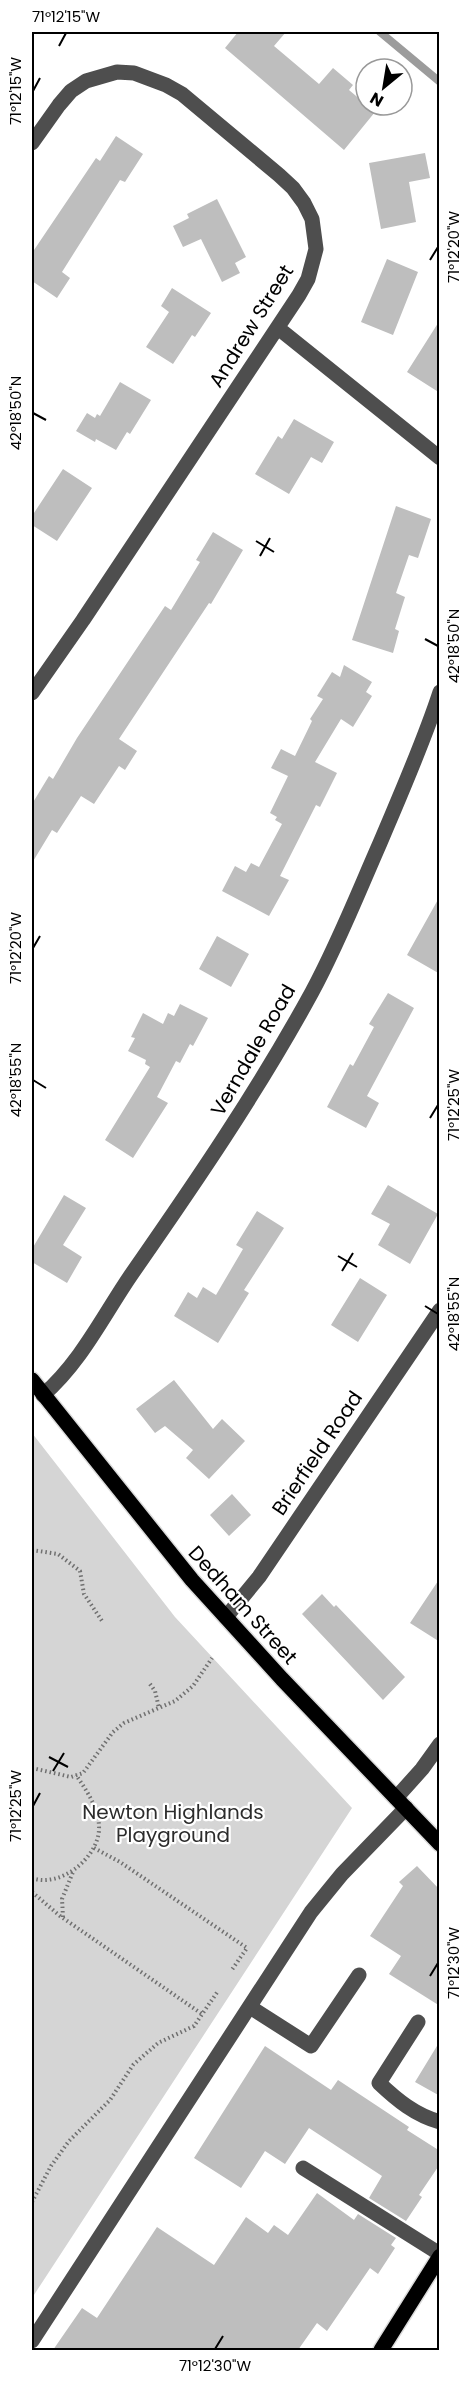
<svg xmlns="http://www.w3.org/2000/svg" width="471" height="2382" viewBox="0 0 471 2382" font-family="Poppins,sans-serif">
  <style>
    .green { fill: #d5d5d5 }
    .lines { fill: none; stroke-linecap: round; stroke-linejoin: round }
    .stream { stroke: #9c9c9c; stroke-width: 8 }
    .building { fill: #bebebe }
    .major-casing { stroke: #dbdbdb; stroke-width: 18 }
    .path { stroke: #707070; stroke-width: 4; stroke-dasharray: 1.5 3; stroke-linecap: butt }
    .minor { stroke: #4e4e4e; stroke-width: 15 }
    .major { stroke: #000; stroke-width: 15 }
    .ticks { fill: none; stroke: #000; stroke-width: 2 }
    .labels { text-anchor: middle; dominant-baseline: central; stroke-width: 4.5; stroke-linejoin: round; paint-order: stroke }
    .street-label { font-size: 20px; fill: #000; stroke: #fff }
    .park-label { font-size: 20px; fill: #2c2c2c; stroke: #fff }
    .neatline { fill: none; stroke: #000; stroke-width: 2 }
    .ticks-label { font-size: 15px; text-anchor: middle; fill: #000 }
  </style>
  <rect width="100%" height="100%" fill="#fff"/>
  <path class="green" d="M32 1433 175 1617 352 1808 32 2298Z"/>
  <g class="lines">
    <path class="stream" d="M380 32 440 82"/>
  </g>
  <path class="building" d="M238 32H286L274 46 319 84 333 68 353 85 349 90 375 112 344 150 225 48Z
    M116 136 143 154 125 182 120 180 62 272 70 278 57 298 32 281V253L96 158 100 161Z
    M425 153 430 178 409 182 416 222 381 229 369 163Z
    M217 199 246 257 235 263 240 273 222 282 201 239 183 247 173 226 189 218 187 214Z
    M387 259 418 272 393 335 361 322Z
    M172 288 211 313 195 337 192 335 173 364 146 347 169 312 161 306Z
    M440 320V393L407 372Z
    M120 382 151 400 130 434 127 432 116 450 96 439 95 442 76 431 87 413 95 418 97 414 100 416Z
    M294 419 334 442 322 463 311 457 289 494 255 474 278 436 282 439Z
    M63 469 92 488 57 541 32 525V516Z
    M396 506 431 519 418 558 409 555 396 593 405 597 395 629 399 631 393 653 352 640Z
    M213 532 243 550 211 604 209 603 119 739 137 751 125 770 119 766 94 804 81 796 57 833 52 830 32 863V804L49 776 53 779 77 738 165 606 171 610 200 562 196 560Z
    M344 665 372 682 366 692 372 696 353 727 341 719 315 762 337 773 320 807 316 805 280 876 289 880 269 916 222 891 235 866 246 872 251 863 259 867 282 824 275 820 277 817 270 813 288 776 271 768 281 749 295 756 312 721 310 719 323 699 317 696 332 672 340 677Z
    M440 896V974L407 955Z
    M217 936 249 954 231 987 199 969Z
    M388 993 414 1008 367 1096 379 1103 366 1128 327 1107 350 1064 353 1066 374 1027 369 1024Z
    M180 1004 208 1018 193 1046 190 1044 180 1063 176 1061 157 1097 168 1103 133 1158 105 1140 150 1067 145 1064 146 1060 128 1051 135 1038 131 1037 143 1013 163 1024 168 1013 174 1016Z
    M388 1185 438 1214 410 1264 378 1245 390 1224 371 1214Z
    M64 1195 86 1208 63 1245 82 1257 67 1283 32 1262V1249Z
    M257 1211 284 1228 244 1290 249 1293 218 1343 174 1316 188 1292 197 1298 203 1287 216 1295 243 1249 236 1245Z
    M360 1278 387 1295 358 1342 331 1325Z
    M174 1380 213 1429 222 1419 245 1441 209 1479 186 1458 193 1450 165 1426 155 1433 136 1409Z
    M232 1494 251 1515 229 1536 210 1515Z
    M440 1578V1642L410 1623Z
    M322 1594 334 1607 336 1605 405 1677 383 1700 302 1614Z
    M417 1866 440 1890V2006L389 1974 401 1956 370 1936 403 1886 399 1882Z
    M440 2041V2096L415 2082Z
    M265 2046 331 2090 338 2080 409 2127 407 2130 440 2151V2164L419 2195 422 2197 406 2221 369 2198 382 2176 309 2128 285 2164 265 2151 241 2188 194 2158Z
    M317 2193 354 2220 358 2214 396 2238 391 2245 395 2248 378 2274 370 2268 327 2331 317 2323 298 2350H53L82 2308 97 2318 157 2227 214 2265 246 2217 268 2233 274 2225 288 2235Z"/>
  <g class="lines">
    <defs>
      <path id="major" d="M32 1380 192 1580 282 1679 440 1844
        M381 2350 440 2256"/>
    </defs>
    <use href="#major" class="major-casing"/>
    <path class="path" d="M32 1550 58 1554 80 1571 84 1594 102 1621
      M150 1684 155 1691 159 1708
      M32 1768 71 1777 83 1773 113 1732 124 1723 175 1701 193 1686 212 1658
      M94 1848 120 1862 247 1948 231 1971
      M32 1878C60 1888 97 1859 99 1830 100 1810 87 1791 76 1775
      M32 1892 60 1916 202 2014
      M63 1917 62 1899 73 1872
      M32 2202 51 2166 69 2141 110 2100 133 2065 158 2043 194 2026 218 1991"/>
    <path class="minor" d="M32 143 59 105 71 91 86 81 117 72 134 73 166 85 182 94 279 175 293 188 304 203 312 219 316 249 308 279 299 295 83 620 32 693
      M278 328 440 458
      M43 1395C81 1362 103 1316 131 1275 195 1183 258 1091 312 992 338 944 358 893 380 843 401 793 423 744 440 692
      M226 1617 259 1577 440 1310
      M396 1798 422 1769 440 1744
      M250 2007 311 2046 359 1975
      M418 2022 379 2083C397 2100 415 2115 440 2122
      M303 2168 440 2254
      M32 2341 311 1912 342 1874 406 1808"/>
    <use href="#major" class="major"/>
  </g>
  <path class="ticks" d="M59 46 66 33M33 91 40 78M430 260 438 247M33 413 46 420M256 541 274 552M260 556 270 538M425 639 438 646M33 948 40 936M33 1080 46 1088M430 1118 438 1105M338 1256 357 1267M342 1271 353 1253M425 1306 438 1314M49 1757 68 1767M53 1771 64 1753M33 1806 40 1793M430 1976 438 1963M215 2349 223 2336"/>
  <g class="labels">
    <g class="street-label">
      <text transform="translate(251 326) rotate(-58)">Andrew Street</text>
      <text transform="translate(253 1050) rotate(-60)">Verndale Road</text>
      <text transform="translate(317 1453) rotate(-56)">Brierfield Road</text>
      <text transform="translate(243 1605) rotate(48)">Dedham Street</text>
    </g>
    <g class="park-label">
      <text x="173" y="1812">Newton Highlands<tspan x="173" dy="23">Playground</tspan></text>
    </g>
  </g>
  <rect width="471" height="2382" fill="none" stroke="#ffffff" stroke-width="66"/>
  <g transform="translate(384 87) rotate(210)"><circle r="28" fill="#ffffff" stroke="#999999" stroke-width="1.5"/>
  <path d="M0-4.5L10 22L0 15L-10 22Z" fill="#000000"/>
  <text y="-9" font-size="16" font-weight="bold" text-anchor="middle" fill="#000000">N</text>
  </g>
  <rect x="33" y="33" width="405" height="2316" class="neatline"/>
  <g class="ticks-label">
    <text x="66" y="22">71°12'15"W</text>
    <text transform="translate(16 91) rotate(-90)" y="5">71°12'15"W</text>
    <text transform="translate(454 247) rotate(-90)" y="5">71°12'20"W</text>
    <text transform="translate(16 413) rotate(-90)" y="5">42°18'50"N</text>
    <text transform="translate(454 646) rotate(-90)" y="5">42°18'50"N</text>
    <text transform="translate(16 948) rotate(-90)" y="5">71°12'20"W</text>
    <text transform="translate(16 1080) rotate(-90)" y="5">42°18'55"N</text>
    <text transform="translate(454 1105) rotate(-90)" y="5">71°12'25"W</text>
    <text transform="translate(454 1314) rotate(-90)" y="5">42°18'55"N</text>
    <text transform="translate(16 1806) rotate(-90)" y="5">71°12'25"W</text>
    <text transform="translate(454 1963) rotate(-90)" y="5">71°12'30"W</text>
    <text x="215" y="2371">71°12'30"W</text>
  </g>
</svg>
